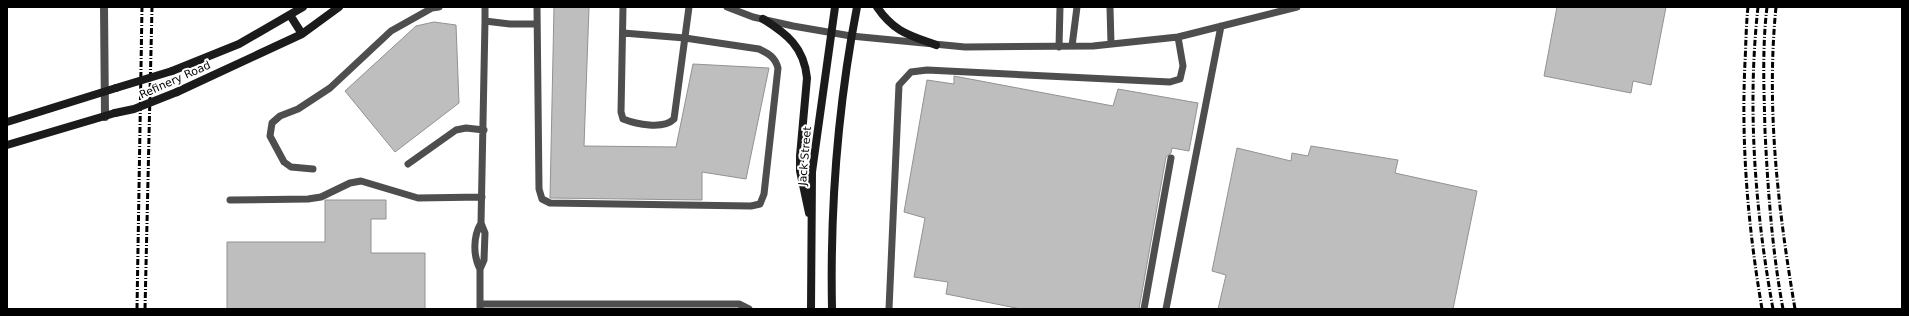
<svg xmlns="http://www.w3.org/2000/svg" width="1909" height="316" viewBox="0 0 1909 316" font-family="'DejaVu Sans',sans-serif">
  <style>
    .building { fill: #bebebe; stroke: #929292 }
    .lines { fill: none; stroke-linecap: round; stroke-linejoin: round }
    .service { stroke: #4e4e4e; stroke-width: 7 }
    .minor { stroke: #4e4e4e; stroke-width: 8 }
    .secondary { stroke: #1b1b1b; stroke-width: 8 }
    .rail { stroke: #000; stroke-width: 3; stroke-dasharray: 6 2 1 2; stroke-linecap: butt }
    .secondary-bridge { stroke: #1b1b1b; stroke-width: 8 }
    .labels { text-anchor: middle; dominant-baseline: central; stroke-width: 4; stroke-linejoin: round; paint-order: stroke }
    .street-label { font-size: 11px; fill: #000; stroke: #fff }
  </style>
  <rect width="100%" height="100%" fill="#fff"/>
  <path class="building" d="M554 7H589L584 146 676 147 693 64 769 68 746 179 702 172V200L550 198Z
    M1557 7H1666L1651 85 1633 81 1631 93 1544 76Z
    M434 22 456 25 459 103 395 152 345 91 416 26Z
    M954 76 1113 106 1118 89 1198 103 1189 151 1172 148 1171 153 1166 157 1139 309H1021L946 294 948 282 914 277 925 218 904 212 927 80 954 84Z
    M1311 146 1398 160 1395 173 1477 191 1453 309H1218L1226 275 1212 271 1237 148 1291 161 1292 153 1308 156Z
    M325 200H386V219H371V253H425V309H227V242H325Z"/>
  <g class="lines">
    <path class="service" d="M485 7V21L510 24H537
      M537 7 539 189 542 199 550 203 751 206 760 204 764 194 778 68C775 57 769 54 759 49L685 38 623 33
      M623 7 621 112 623 119C636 124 663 130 674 119L689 7
      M727 7 753 17 793 26 851 36 965 47 1093 46 1178 37 1297 7
      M1110 7 1111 44
      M1072 46 1077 7
      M1059 47 1060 7
      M408 164 456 130 466 128 484 130
      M313 169 291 167 284 162 270 136 272 123 280 116 298 109 330 88 391 31 432 8 439 7
      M230 200 308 199 321 197 350 183 361 181 418 198 482 197
      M480 269C473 256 473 236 481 223
      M480 304H739L749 309
      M480 309V269L484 260 485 233 481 223 485 21
      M889 309 899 85 911 72 927 70 1170 82 1180 79 1183 66 1178 37
      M1144 309 1171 158
      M1166 309 1221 26"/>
    <path class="minor" d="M104 7 105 117"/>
    <path class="secondary" d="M877 7C894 32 909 35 936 45
      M290 15 302 34
      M763 19C787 34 804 47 807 78L800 156V171L809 213
      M172 71 239 44 303 7
      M177 92 302 34 339 7
      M7 122 116 88
      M7 145 115 113
      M811 309 812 172 835 7
      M832 309C830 209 838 105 857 7"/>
    <path class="rail" d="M1748 7C1746 25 1746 43 1745 62 1741 145 1748 227 1762 309
      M1758 7C1747 107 1755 211 1773 309
      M1767 7C1762 48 1764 90 1765 131 1768 191 1772 250 1783 309
      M1776 7C1766 108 1778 209 1795 309
      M137 309 142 7
      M145 309 152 7"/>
    <path class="secondary-bridge" d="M116 88 172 71
      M115 113 134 109 177 92"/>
  </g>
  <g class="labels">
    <g class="street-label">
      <text transform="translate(175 80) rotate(-24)">Refinery Road</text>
      <text transform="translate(805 156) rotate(-85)">Jack Street</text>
    </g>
  </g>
  <rect width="1909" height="316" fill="none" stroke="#000000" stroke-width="16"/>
</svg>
